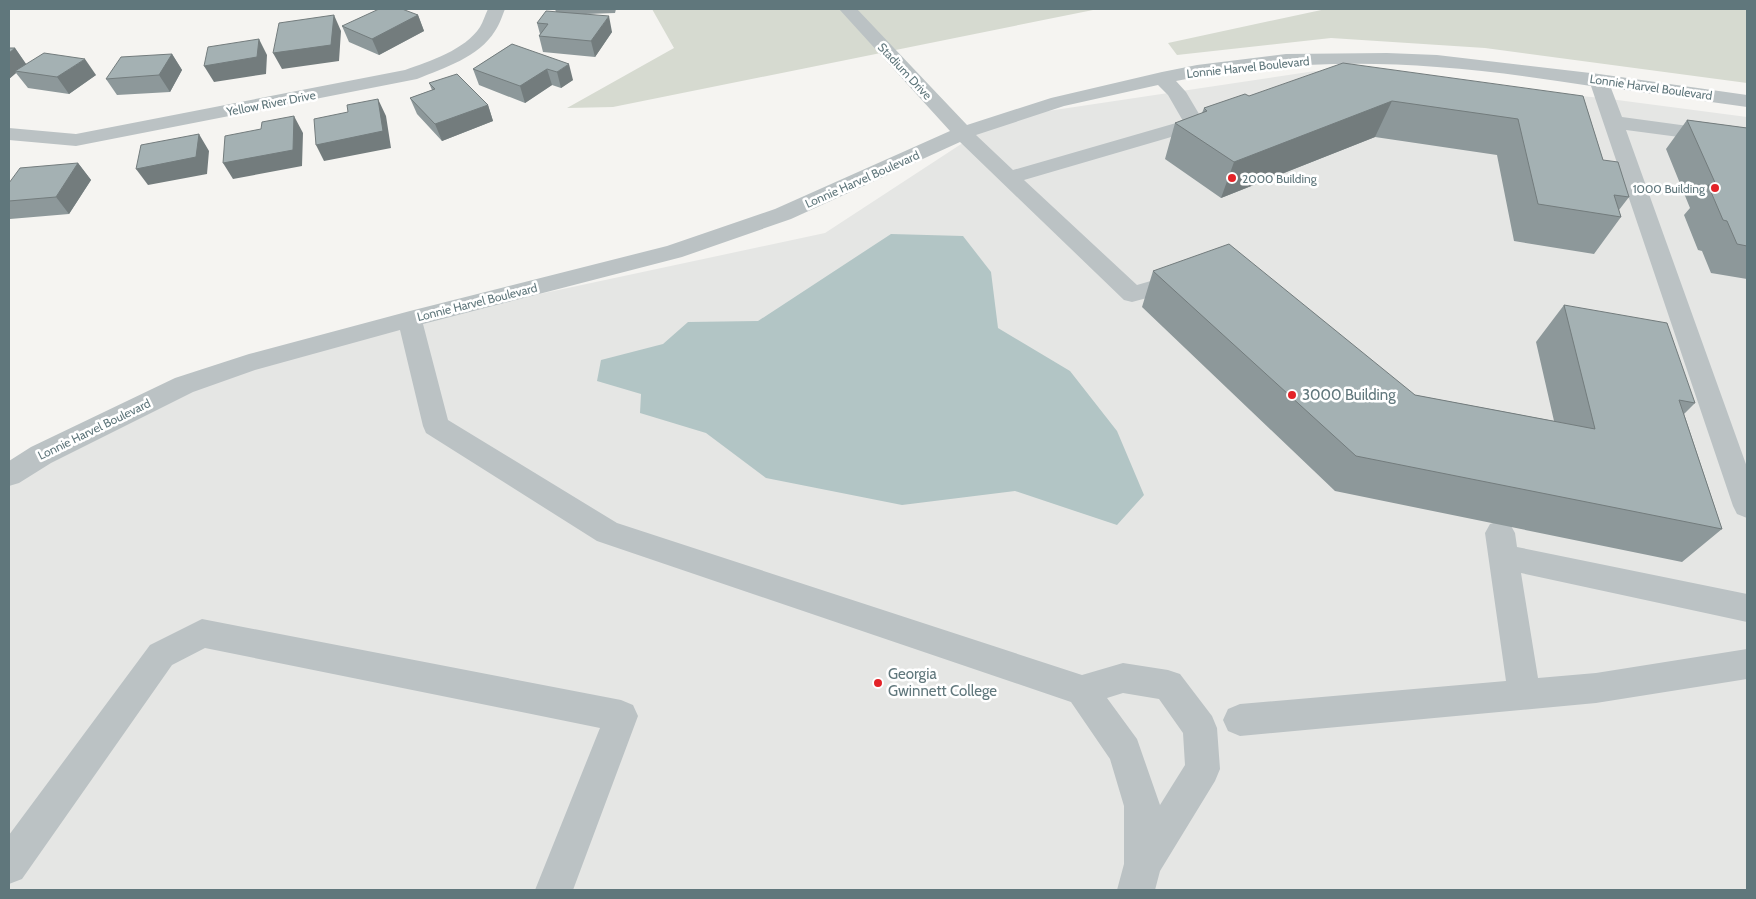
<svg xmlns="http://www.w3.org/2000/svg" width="1756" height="899" viewBox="0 0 1756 899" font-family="Cabin,sans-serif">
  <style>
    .built { fill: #e5e6e4 }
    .green { fill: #d6dad0 }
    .water { fill: #b2c5c5 }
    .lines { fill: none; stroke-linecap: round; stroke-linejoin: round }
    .minor { fill: #bbc2c4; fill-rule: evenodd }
    .wall { fill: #8d989a }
    .shaded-wall { fill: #737c7d }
    .building { fill: #a4b1b3; stroke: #737c7d }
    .poi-dot { fill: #e32328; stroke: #fff; stroke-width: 2 }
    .labels { text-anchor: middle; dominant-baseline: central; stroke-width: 5; stroke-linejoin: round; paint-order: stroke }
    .far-street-label { font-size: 12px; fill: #60777c; stroke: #fff }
    .far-poi-label { font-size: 12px; fill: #60777c; stroke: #fff; text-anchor: start }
    .poi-label { font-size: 15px; fill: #60777c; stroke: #fff; text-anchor: start }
  </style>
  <rect width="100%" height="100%" fill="#f5f4f1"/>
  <path class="built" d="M1315 71 1602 98 1747 117V890H9V476L250 356 825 233 1001 118Z"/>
  <path class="green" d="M652 9H1098L613 107 567 108 674 48Z
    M1326 9H1747V83L1485 48 1331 38 1177 55 1168 43Z"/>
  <path class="water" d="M891 234 963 236 991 272 998 328 1070 371 1117 431 1144 495 1117 525 1015 491 902 505 766 478 706 433 640 413 641 394 597 381 601 360 663 344 688 322 758 321Z"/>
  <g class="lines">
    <path class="minor" d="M488 9H505C502 16 500 24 495 31 479 57 444 68 417 79L76 146 9 140V128L76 134 405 70C430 61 465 50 480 27 483 22 485 15 488 9Z
      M839 9H857L967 125 1051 98 1162 72 1197 65 1286 54 1387 53 1437 55 1599 74 1747 95V107L1611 88 1622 117 1747 134V146L1626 130 1747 467V518L1737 514 1733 506 1591 86C1540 79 1489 70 1437 67 1350 60 1261 64 1176 81L1186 92 1205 124 1202 128 1024 180 1137 285 1161 278 1169 280 1173 286 1169 292 1132 302 1124 300 960 142 791 219 682 257 423 324 448 420 617 523 1082 675 1123 663 1168 670 1180 674 1212 716 1217 728 1220 769 1215 781 1160 871 1155 890H1117L1124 864V806L1110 759 1071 702 597 541 426 433 423 426 400 330 255 370 193 392 51 463 19 483 9 486V461L31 447 175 378 249 354 410 311 667 246 775 209 950 131ZM1158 85 1168 95 1183 121 1013 170 976 135 1064 106ZM1123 693 1159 699 1183 733 1185 765 1160 805 1137 739 1107 698Z
      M1500 521 1510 524 1515 533 1517 547 1747 594V622L1521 573 1538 678 1596 673 1747 649V679L1596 703 1240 736 1228 731 1223 720 1228 709 1240 704 1506 681 1485 533 1490 524Z
      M202 619 621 700 633 705 638 716 573 890H535L600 728 205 648 172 665 22 879 9 884V835L150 645Z"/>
  </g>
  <path class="wall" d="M555 9H616L615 13 586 14 612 32 595 57 543 52 539 36 540 34 537 23 556 12Z
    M418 15 424 31 379 55 349 42 342 26Z
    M512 44 573 80 561 88 552 85 525 103 479 85 473 69Z
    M9 48H15L26 64 96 75 69 94 28 88 16 73 9 79Z
    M172 54 182 70 170 92 117 95 106 79Z
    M429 83 488 105 493 121 442 141 417 114 410 98 432 90Z
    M1249 96H1583L1603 160 1629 197 1619 210 1621 217 1594 254 1514 241 1497 155 1375 137 1221 198 1165 159 1175 123 1202 113 1204 108Z
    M1687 120 1747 128V279L1711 273 1702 251 1698 250 1684 215 1690 208 1666 149Z
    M78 163 91 180 69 214 10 219 9 218V183Z
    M1153 271 1415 395 1554 421 1536 342 1564 305 1695 403 1684 414 1722 529 1682 562 1335 491 1142 307Z"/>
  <path class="shaded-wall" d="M334 15 341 31 339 61 282 69 273 53Z
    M418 15 424 31 379 55 372 39Z
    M609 16 612 32 595 57 591 41Z
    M259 39 267 55 266 74 214 82 204 66Z
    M15 48 26 64 15 71 16 73 9 79V53Z
    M172 54 182 70 170 92 159 75Z
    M85 59 96 75 69 94 57 77Z
    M569 64 573 80 561 88 557 72Z
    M547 69 552 85 525 103 520 86Z
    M378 99 386 116 391 148 324 161 316 145Z
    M1392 101 1375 137 1221 198 1234 162Z
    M488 105 493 121 442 141 435 124Z
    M294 116 303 133 302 166 233 179 223 163Z
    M199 134 209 151 207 174 148 185 136 169Z
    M78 163 91 180 69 214 56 197Z"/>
  <path class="building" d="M379 9H402L418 15 372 39 342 26Z
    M546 11 609 16 591 41 539 36 548 24 537 23Z
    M334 15 331 45 273 53 279 23Z
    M259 39 257 57 204 66 208 47Z
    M512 44 569 64 557 72 547 69 520 86 473 69Z
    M9 48H15L9 53Z
    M44 53 85 59 57 77 15 71Z
    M172 54 159 75 106 79 121 57Z
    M1343 63 1583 96 1603 160 1618 162 1629 197 1614 195 1621 217 1538 204 1518 119 1392 101 1234 162 1175 123 1207 111 1204 108 1245 94 1249 96Z
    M457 74 488 105 435 124 410 98 435 89 429 83Z
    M378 99 383 131 316 145 314 119 348 112 347 105Z
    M294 116 293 150 223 163 225 136 261 129 262 122Z
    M1687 120 1747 128V246L1737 244 1727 221 1723 220 1708 185 1717 187Z
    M199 134 196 157 136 169 141 145Z
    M78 163 56 197 9 201V183L20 168Z
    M1229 244 1415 395 1595 429 1564 305 1667 323 1695 403 1679 400 1722 529 1356 456 1153 271Z"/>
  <g class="poi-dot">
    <circle cx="1232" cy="178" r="5"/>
    <circle cx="1715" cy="188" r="5"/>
    <circle cx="1292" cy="395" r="5"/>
    <circle cx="878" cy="683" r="5"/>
  </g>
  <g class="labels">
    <g class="far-street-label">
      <text transform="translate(1248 67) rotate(-6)">Lonnie Harvel Boulevard</text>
      <text transform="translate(905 71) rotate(47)">Stadium Drive</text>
      <text transform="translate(1651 87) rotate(8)">Lonnie Harvel Boulevard</text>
      <text transform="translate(271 103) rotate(-11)">Yellow River Drive</text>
      <text transform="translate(862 179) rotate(-24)">Lonnie Harvel Boulevard</text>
      <text transform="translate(477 302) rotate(-14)">Lonnie Harvel Boulevard</text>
      <text transform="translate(94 429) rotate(-26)">Lonnie Harvel Boulevard</text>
    </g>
    <g class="far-poi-label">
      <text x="1242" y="178">2000 Building</text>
      <text x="1705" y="188" text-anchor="end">1000 Building</text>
    </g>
    <g class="poi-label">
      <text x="1302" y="395">3000 Building</text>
      <text x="888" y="674">Georgia<tspan x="888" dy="17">Gwinnett College</tspan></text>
    </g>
  </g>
  <rect width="1756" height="899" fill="none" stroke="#60777c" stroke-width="20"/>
</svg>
